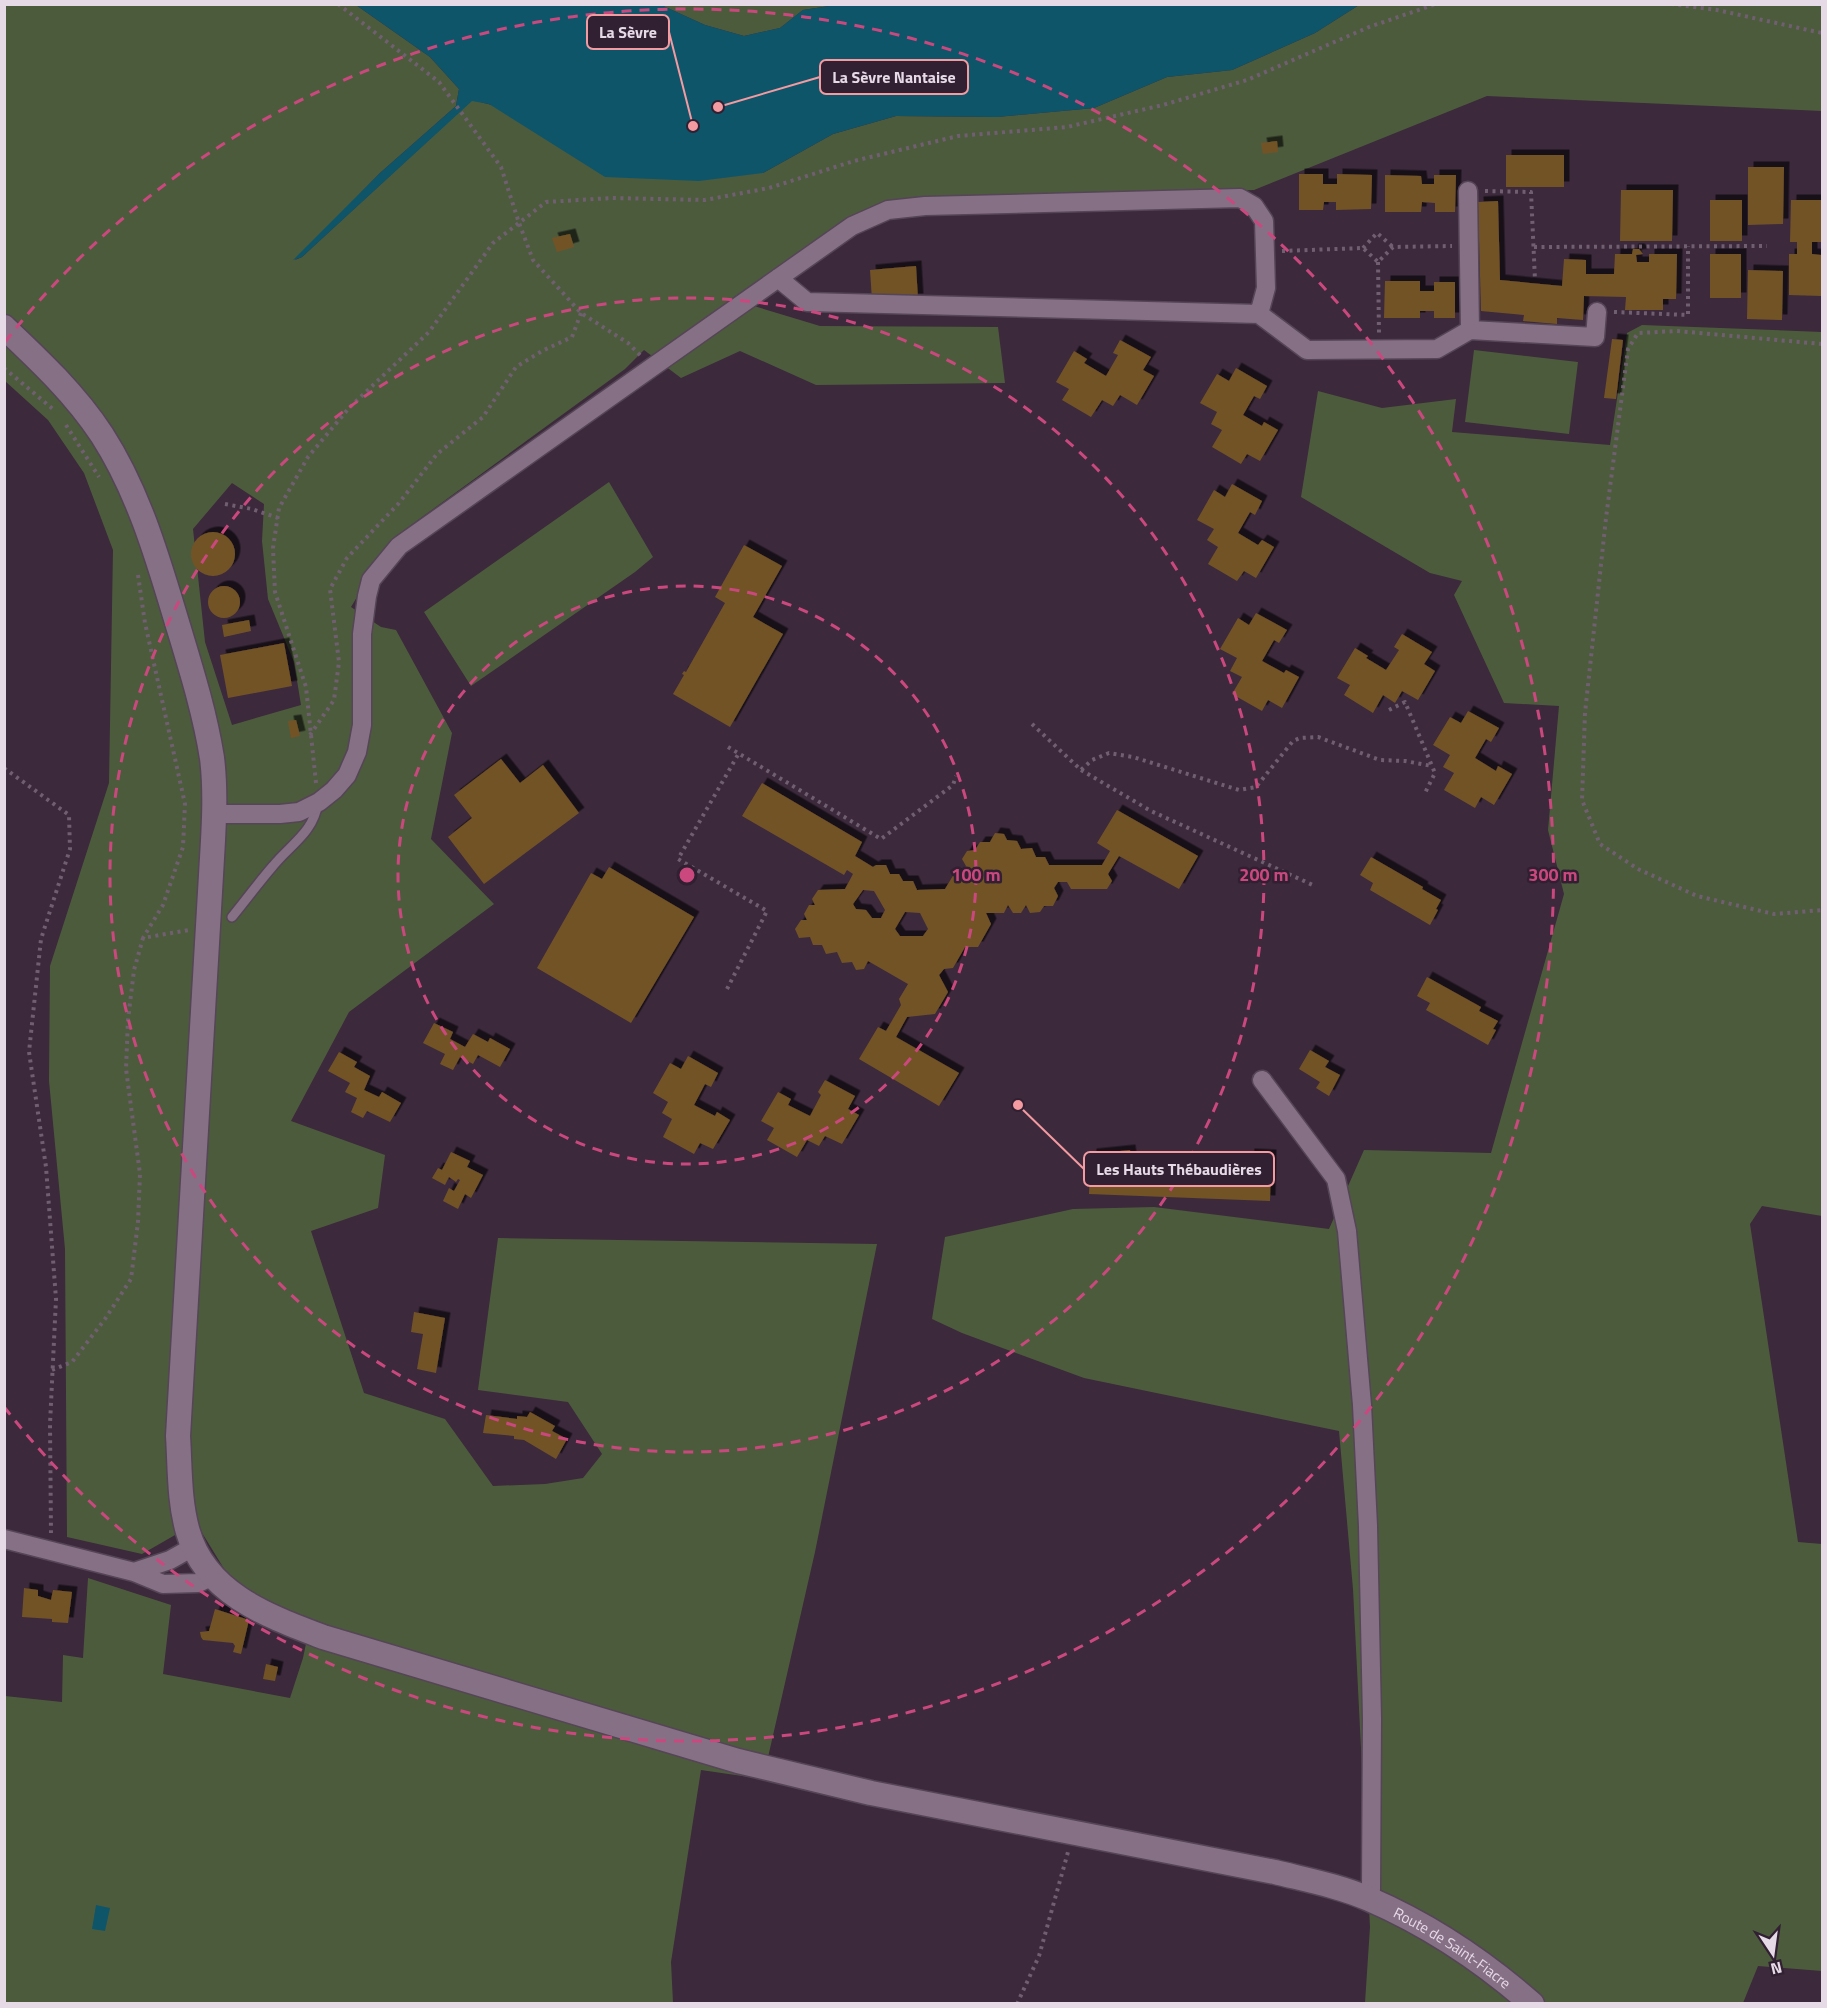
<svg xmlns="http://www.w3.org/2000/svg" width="1827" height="2008" viewBox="0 0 1827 2008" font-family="'Titillium Web',sans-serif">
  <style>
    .green { fill: #4d5b3d; fill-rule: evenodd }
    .water { fill: #0e556a }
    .building { fill: #725327; fill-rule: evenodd; filter: url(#shadow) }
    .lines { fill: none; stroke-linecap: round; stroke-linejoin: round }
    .service-casing { stroke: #554556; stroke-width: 12 }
    .minor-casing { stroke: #554556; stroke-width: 21 }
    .secondary-casing { stroke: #554556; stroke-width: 27 }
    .path { stroke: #705f70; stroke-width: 4; stroke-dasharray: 3 4.5; stroke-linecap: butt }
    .service { stroke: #867086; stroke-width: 9 }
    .minor { stroke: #867086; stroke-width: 18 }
    .secondary { stroke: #867086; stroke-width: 24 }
    .ring { fill: none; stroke: #cb487e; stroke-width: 3; stroke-dasharray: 10 8 }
    .labels { text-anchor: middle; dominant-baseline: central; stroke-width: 5; stroke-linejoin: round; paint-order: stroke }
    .street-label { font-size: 15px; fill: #e7dae7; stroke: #311f32 }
    .centre { fill: #cb487e; stroke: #311f32; stroke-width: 3 }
    .ring-label { font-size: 18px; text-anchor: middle; font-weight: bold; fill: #cb487e; stroke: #311f32; stroke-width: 5; stroke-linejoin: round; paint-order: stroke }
    .leader { fill: none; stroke: #f49aa1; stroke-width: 2 }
    .callout-dot { fill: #f49aa1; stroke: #311f32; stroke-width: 2 }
    .callout { fill: #311f32; stroke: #f49aa1; stroke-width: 2 }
    .callout-label { font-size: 16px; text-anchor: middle; font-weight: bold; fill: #e7dae7 }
  </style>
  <defs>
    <filter id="shadow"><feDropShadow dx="5.5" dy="-5.5" stdDeviation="0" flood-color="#0009"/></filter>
  </defs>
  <rect width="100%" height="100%" fill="#3c293c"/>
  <path class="green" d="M5 5H356L430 57 459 89 456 106 380 173 295 260 302 257 472 100 763 173 833 134 896 116 997 117 1094 108 1167 77 1232 70 1315 33 1359 5H1822V111L1487 96 1254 190 880 203 731 299 820 326 998 327 1005 383 816 385 740 351 681 378 644 350 625 369 392 539 351 607 381 627 396 630 452 733 431 839 494 904 349 1012 291 1121 385 1155 378 1208 311 1231 364 1393 445 1419 493 1486 545 1484 583 1478 602 1454 568 1402 478 1390 498 1238 877 1244 815 1552 763 1779 701 1770 671 1962 673 2003H5V1696L62 1702 63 1655 83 1658 88 1578 171 1605 163 1674 290 1698 303 1658 311 1620 234 1585 196 1523 142 1554 67 1537 65 1249 49 1081 50 966 109 783 113 550 84 473 48 420 5 381ZM232 483 264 504 262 541 268 599 294 662 301 705 232 725 205 642 193 529Z
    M661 5H836L803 10 780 28 744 36 705 25Z
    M1642 325 1822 332V1216L1762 1206 1750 1224 1798 1542 1822 1544V1971L1758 1966 1743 2003H1365L1370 1927 1353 1589 1339 1431 1084 1378 962 1333 932 1319 945 1237 1073 1209 1154 1207 1329 1229 1364 1150 1491 1153 1564 894 1548 830 1559 706 1504 703 1454 595 1462 581 1430 573 1301 497 1318 391 1382 408 1456 399 1452 432 1610 445 1627 333Z
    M1474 350 1578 362 1569 434 1465 422Z
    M609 482 653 557 635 572 471 686 424 612Z"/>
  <path class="water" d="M356 5H661L705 25 744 36 780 28 803 10 836 5H1359L1315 33 1232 70 1167 77 1094 108 997 117 896 116 833 134 763 173 699 181 605 177 489 104 472 101 302 257 293 260 380 173 456 106 459 89 430 57Z
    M96 1905 110 1908 105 1931 92 1929Z"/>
  <path class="building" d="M1277 141 1278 152 1263 154 1261 143Z
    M1506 155H1564V187H1506Z
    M1748 167H1784L1783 224 1748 225Z
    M1299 174H1323V184H1337V174L1372 175 1371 209 1336 210V202H1324L1323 210H1299Z
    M1385 175 1421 176 1422 184H1434V175H1456L1455 212H1435V203L1422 202 1421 212H1385Z
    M1621 190H1673L1672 241H1620Z
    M1710 200H1742V241H1710Z
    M1791 200H1821V242H1812V254L1821 255 1822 296 1789 295V254H1797V242H1790Z
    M1498 201 1500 280 1562 286 1564 259 1586 260V274H1614L1615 254H1632L1633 249H1639L1643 254 1636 255 1637 262H1649V254H1677L1676 299H1663V310H1625L1626 297 1584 296 1583 320 1557 318V324L1523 321 1524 315 1481 311 1478 202Z
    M570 234 574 247 557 252 552 238Z
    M1710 254H1741V298H1710Z
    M916 266 918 299 872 300 870 270Z
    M1748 270 1783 271 1782 320 1747 319Z
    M1385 281H1420V291H1434V282H1455V318H1434V311H1420V318H1384Z
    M1612 339 1623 340 1616 399 1604 398Z
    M1120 340 1151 357 1143 370 1154 376 1137 405 1120 395 1113 406 1102 400 1091 417 1062 400 1069 389 1056 382 1074 351 1087 359 1084 363 1106 376 1118 355 1113 353Z
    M1236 368 1267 386 1260 399 1254 396 1243 415 1262 426 1264 422 1278 430 1260 461 1247 454 1241 464 1212 447 1222 430 1211 424 1217 412 1200 403 1217 374 1229 381Z
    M1232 484 1262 501 1255 515 1250 512 1238 533 1258 545 1262 540 1274 547 1256 578 1244 571 1237 581 1208 564 1218 547 1207 540 1214 529 1197 520 1214 490 1225 497Z
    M191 554a22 22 0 1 1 44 0a22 22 0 1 1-44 0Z
    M744 545 782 566 753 617 783 634 730 727 673 694 684 675 682 674 684 671 686 672 725 603 715 597Z
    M208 602a16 16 0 1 1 32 0a16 16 0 1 1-32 0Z
    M1256 613 1287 630 1279 643 1274 640 1262 661 1284 673 1286 670 1299 677 1282 708 1268 700 1262 711 1232 694 1242 677 1230 671 1237 658 1220 649 1238 618 1249 625Z
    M249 620 251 631 224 637 222 625Z
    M1402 634 1432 652 1424 664 1435 671 1418 700 1402 691 1395 703 1383 695 1373 713 1344 695 1350 685 1337 678 1355 648 1368 656 1366 658 1386 670 1399 650 1394 647Z
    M284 643 292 686 228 698 220 655Z
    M1468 711 1499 728 1491 742 1486 739 1475 758 1496 771 1498 766 1512 774 1494 805 1481 797 1475 808 1444 790 1454 773 1443 767 1450 755 1433 745 1450 717 1461 723Z
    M296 720 300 736 291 738 288 721Z
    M501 759 520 783 543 765 579 813 484 884 448 837 472 818 454 795Z
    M762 783 862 842 855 856 873 867 876 865H886L890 874H899L903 881H913L917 890 945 889 954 874H961L966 866 962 859 967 851 975 850 980 842H990L995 833 1004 834 1007 840 1017 841 1021 849 1032 848 1036 857H1045L1049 865H1102L1110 851 1097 843 1117 810 1198 856 1179 889 1119 856 1108 874 1112 881 1107 889H1071L1067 882H1058L1054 888 1058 896 1053 906H1044L1040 912 1030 913 1026 905 1021 913H1013L1008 905 1004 913H986L991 924 978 947H965L953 968 944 969 939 975 948 992 935 1014 907 1017 896 1037 959 1073 939 1106 859 1059 878 1027 886 1031 901 1005 899 999 908 984 868 961 864 969 856 970 852 962 842 963 837 952 826 954 822 945H813L810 937 799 938 795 929 801 920H807L804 914 809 905H815L812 899 818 890 845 889 853 874 847 870 844 875 742 816ZM863 890 874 891 885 910 881 918H872L866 910 856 909 853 904ZM905 912 920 913 928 929 923 936H900L895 929Z
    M1371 857 1423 887 1422 889 1441 900 1436 909 1438 910 1430 925 1370 890 1373 883 1360 875Z
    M609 867 694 917 631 1023 537 968 591 873 602 879Z
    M1427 977 1481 1007 1479 1011 1498 1021 1493 1029 1496 1030 1488 1045 1426 1010 1430 1003 1417 996Z
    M434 1023 453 1032 450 1039 465 1047 473 1034 488 1042 490 1038 510 1049 500 1067 478 1055 473 1064 460 1057 453 1070 440 1064 445 1054 423 1043Z
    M1310 1050 1329 1061 1325 1067 1340 1075 1329 1096 1316 1088 1320 1082 1299 1069Z
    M339 1052 357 1062 354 1067 370 1076 364 1090 379 1097 382 1092 401 1103 390 1122 367 1111 363 1118 351 1112 357 1098 345 1092 350 1083 328 1071Z
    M688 1056 718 1073 711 1087 705 1084 694 1105 715 1116 717 1112 730 1120 713 1149 700 1143 694 1154 663 1137 672 1119 662 1113 668 1102 653 1093 670 1063 681 1069Z
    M825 1080 855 1096 848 1109 859 1115 842 1144 825 1136 819 1146 807 1140 797 1157 767 1140 774 1128 761 1121 778 1092 791 1099 788 1105 810 1116 821 1095 818 1092Z
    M1130 1150 1132 1165 1150 1166V1177L1204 1179 1205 1168 1250 1170 1251 1165 1248 1164 1249 1154 1271 1155 1270 1201 1089 1194 1091 1154Z
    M451 1152 470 1161 467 1167 483 1175 471 1198 465 1194 458 1209 443 1201 449 1188 454 1191 460 1180 458 1179 456 1182 449 1177 445 1185 432 1178 438 1168 442 1170Z
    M414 1312 445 1318 436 1373 417 1369 423 1334 411 1332Z
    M530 1412 555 1426 552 1431 567 1439 556 1459 524 1440 514 1439V1436L483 1433 486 1415 517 1419V1416L527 1417Z
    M24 1588 38 1590V1596L51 1600 53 1590 72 1592 68 1623 52 1622V1619L22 1617Z
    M215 1609 249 1620 241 1654 233 1652 235 1646 233 1643 203 1640 201 1637 200 1632 209 1631Z
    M266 1664 278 1667 275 1681 263 1679Z"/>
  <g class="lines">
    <defs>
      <path id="service" d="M232 917C246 900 259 882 273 866 291 844 313 833 318 803"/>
      <path id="minor" d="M778 278 807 302 1259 314
        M1470 330 1595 337 1597 312
        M214 814H280L299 812 319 802 334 790 347 775 357 752 362 725V634L367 596 371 580 399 546 852 226 888 210 925 206 1240 198 1254 206 1264 221 1266 288 1259 314 1307 350 1437 349 1470 330 1468 191
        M1262 1080 1336 1179 1347 1231 1362 1405 1368 1526 1372 1719 1371 1889 1367 1898
        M4 1539 134 1572 163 1584 198 1583 213 1576
        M134 1572 170 1560 193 1547"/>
      <g id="secondary">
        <path id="s1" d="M4 327C40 361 75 394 102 435 140 494 159 563 179 629 192 672 205 714 212 758 216 790 214 825 212 858L178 1436C180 1467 179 1502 188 1532 206 1594 268 1616 323 1637L738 1761 871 1793 1275 1872C1307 1880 1339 1886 1369 1899 1429 1925 1483 1961 1532 2004"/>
      </g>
    </defs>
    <use href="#service" class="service-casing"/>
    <use href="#minor" class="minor-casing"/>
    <use href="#secondary" class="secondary-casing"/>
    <path class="path" d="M338 4 439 82 501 167 519 223 533 260 581 313 628 343 641 356
      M1671 4 1717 10 1822 33
      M1485 191 1531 192 1535 280
      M1534 247 1767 246
      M1363 248 1377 233 1393 247
      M1282 251 1363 248 1378 262 1393 247 1452 246
      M1378 262 1379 333
      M1614 312 1688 315V246
      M1822 344 1677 331 1638 333 1628 349 1606 518 1585 713 1582 800 1600 844 1638 869 1697 896 1774 914 1822 910
      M4 368 54 410
      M66 425 99 477
      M225 504 252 509 278 518
      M138 575 145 623 185 804 183 847 163 905 143 938
      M1389 710 1405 702 1435 773 1424 795
      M1032 724 1081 770 1092 760 1109 753 1133 757 1239 790 1256 787 1293 741 1300 738 1318 737 1380 760 1405 761 1432 766
      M310 735 334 700 339 662 330 589 347 558 399 503 437 454 483 417 516 367 542 351 572 337 581 313
      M728 747 881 839 953 785 956 776
      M4 768 69 815 70 849 41 939 29 1052 46 1167 56 1299 50 1424 51 1533
      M1081 770 1151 811 1315 886
      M316 783 306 687 275 592 273 548 279 508 308 457 349 408 429 332 493 243 546 202 612 198 705 200 769 188 854 161 958 136 1067 127 1163 105 1247 80 1369 27 1436 4
      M727 989 767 911 678 859 739 753
      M52 1370 72 1362 105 1319 131 1279 138 1222 140 1174 126 1069 128 1020 134 970 143 938 189 930
      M1017 2004 1039 1956 1068 1852"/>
    <use href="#service" class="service"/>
    <use href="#minor" class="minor"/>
    <use href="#secondary" class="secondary"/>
  </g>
  <g class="ring">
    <circle cx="687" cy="875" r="289"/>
    <circle cx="687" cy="875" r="577"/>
    <path d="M5 342A866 866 0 1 1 5 1408"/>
  </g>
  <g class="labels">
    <g class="street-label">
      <text stroke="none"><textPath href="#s1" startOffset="2619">Route de Saint-Fiacre</textPath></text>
    </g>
  </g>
  <circle cx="687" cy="875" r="9" class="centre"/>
  <g class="ring-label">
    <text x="976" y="881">100 m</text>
    <text x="1264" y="881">200 m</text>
    <text x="1553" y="881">300 m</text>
  </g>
  <path class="leader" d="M693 126L669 32M718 107L820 77M1018 1105L1084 1169"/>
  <g class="callout-dot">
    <circle cx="693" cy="126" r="6"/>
    <circle cx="718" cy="107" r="6"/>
    <circle cx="1018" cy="1105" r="6"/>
  </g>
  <g class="callout">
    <rect x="587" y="15" width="82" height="34" rx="6"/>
    <rect x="820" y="60" width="148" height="34" rx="6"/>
    <rect x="1084" y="1152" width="190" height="34" rx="6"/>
  </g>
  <g class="callout-label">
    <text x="628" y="38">La Sèvre</text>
    <text x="894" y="83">La Sèvre Nantaise</text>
    <text x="1179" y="1175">Les Hauts Thébaudières</text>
  </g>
  <rect width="1827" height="2008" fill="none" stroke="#e7dae7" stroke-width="12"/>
  <g transform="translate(1773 1954) rotate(167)" stroke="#311f32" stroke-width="4.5" paint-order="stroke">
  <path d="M0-4.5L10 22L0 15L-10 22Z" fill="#e7dae7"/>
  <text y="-9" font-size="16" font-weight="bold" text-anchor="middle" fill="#e7dae7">N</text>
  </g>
</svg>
